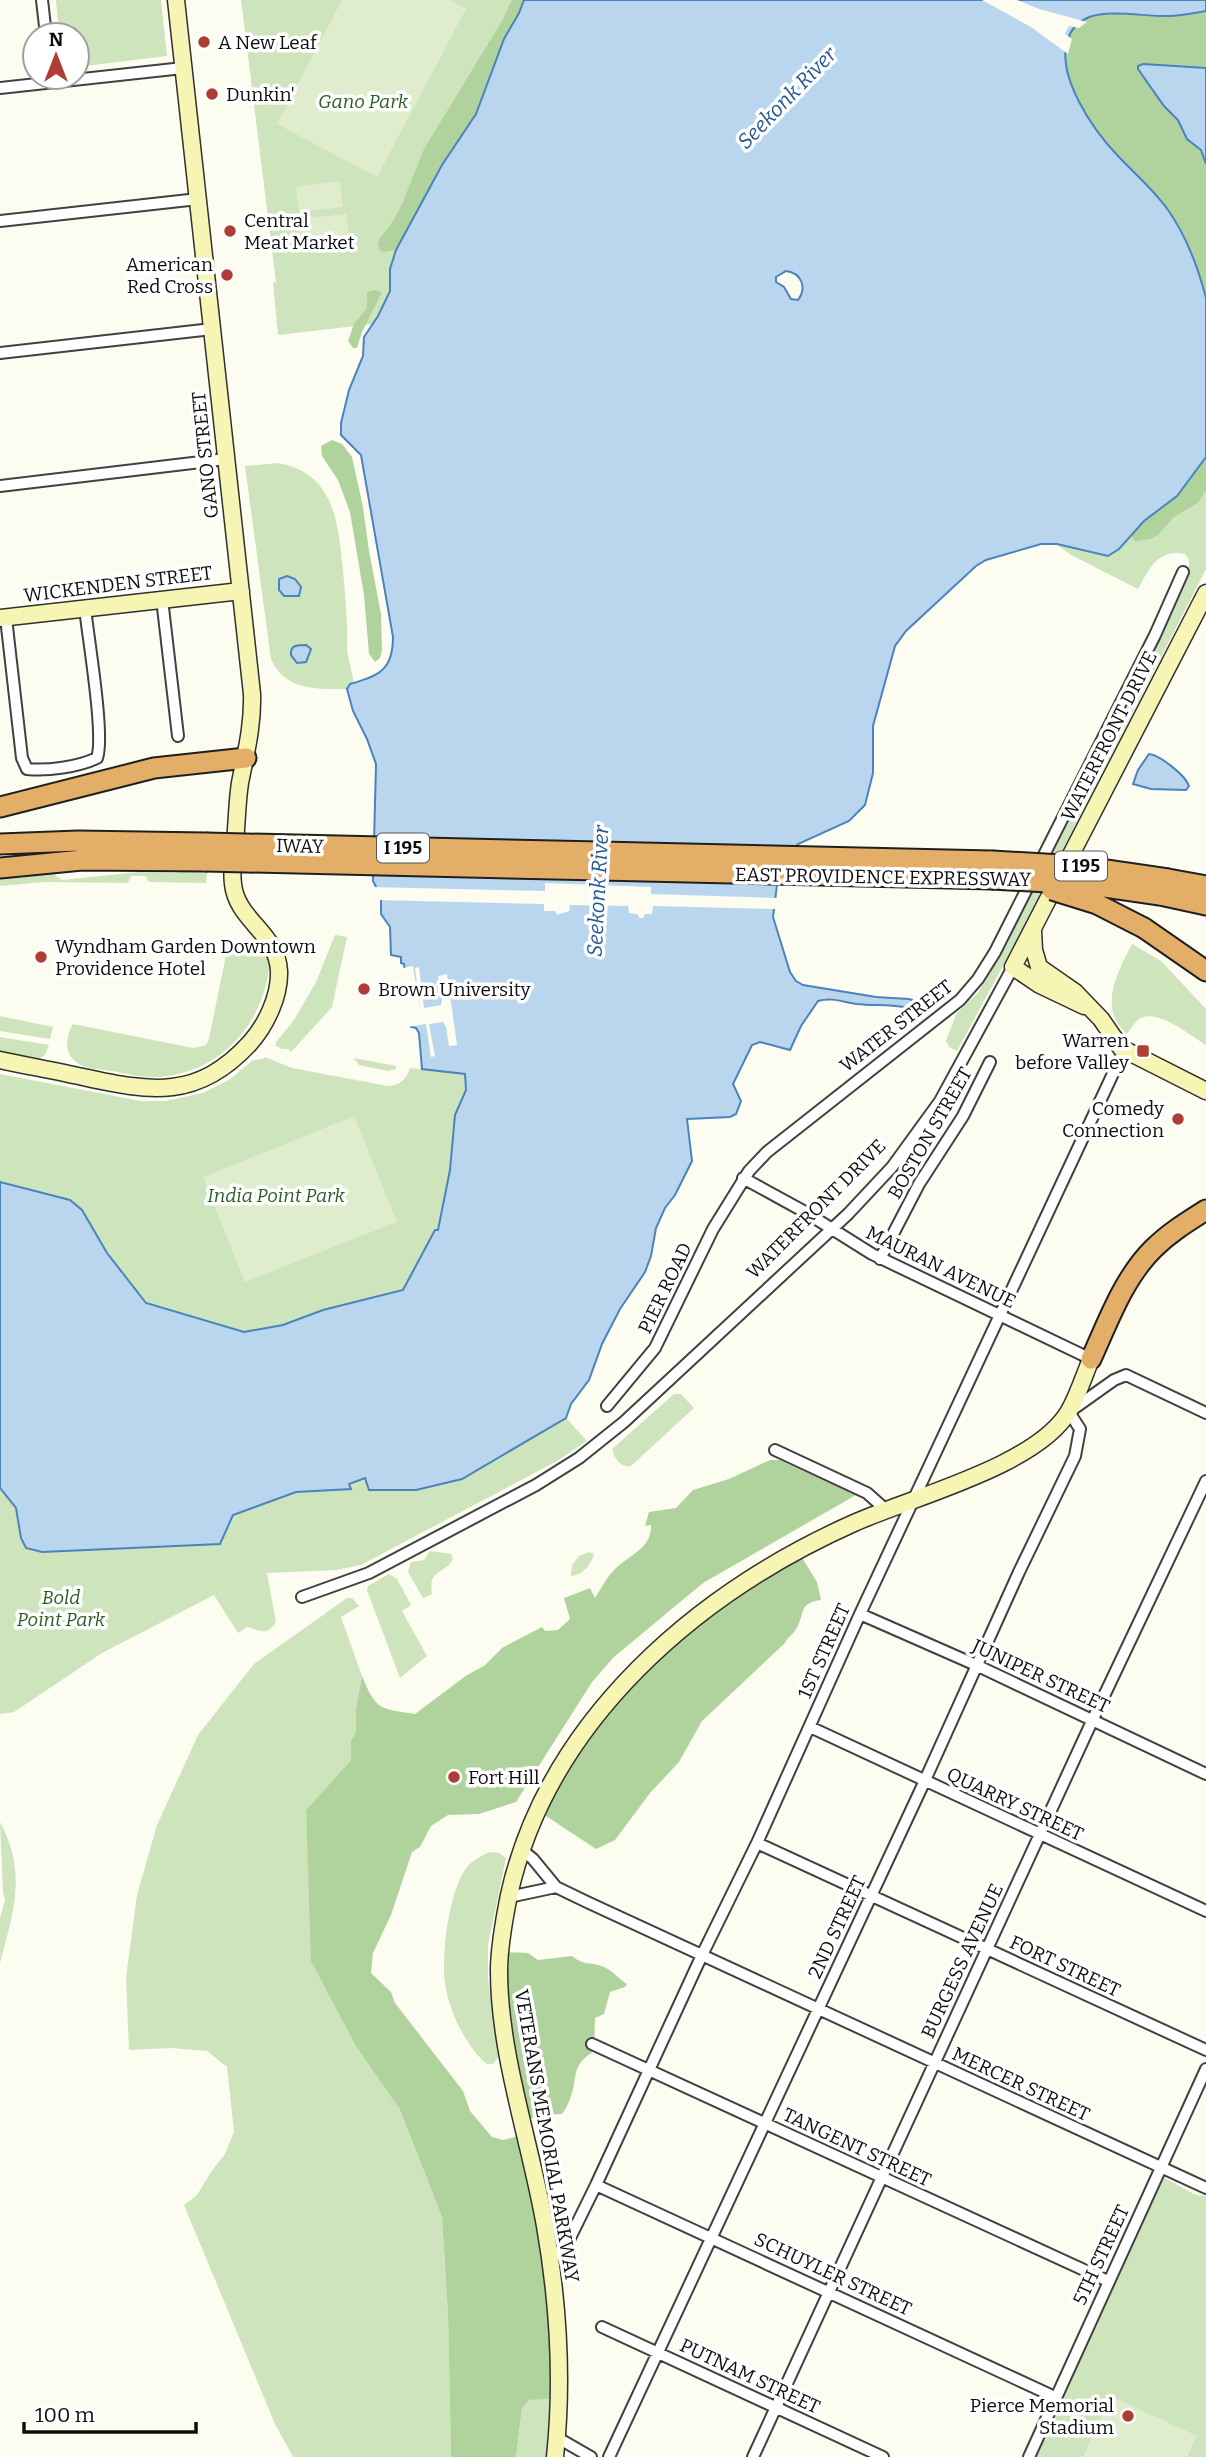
<svg xmlns="http://www.w3.org/2000/svg" width="1206" height="2457" viewBox="0 0 1206 2457" font-family="Bitter,serif">
  <style>
    .green { fill: #cde4bd }
    .forest { fill: #b0d39e }
    .pitch { fill: #dfecce }
    .water { fill: #bad6ef; stroke: #4a83bd; stroke-width: 2; fill-rule: evenodd }
    .pier { fill: #fdfcf0 }
    .lines { fill: none; stroke-linecap: round; stroke-linejoin: round }
    .street-casing { stroke: #414141; stroke-width: 14 }
    .secondary-casing { stroke: #303030; stroke-width: 19 }
    .highway-casing { stroke: #1f1f1f; stroke-width: 23 }
    .street { stroke: #fff; stroke-width: 10 }
    .secondary { stroke: #f6f5b3; stroke-width: 16 }
    .highway { stroke: #e3ae68; stroke-width: 19 }
    .highway-bridge-casing { stroke: #1f1f1f; stroke-width: 23; stroke-linecap: butt }
    .highway-bridge { stroke: #e3ae68; stroke-width: 19 }
    .poi-dot { fill: #ae3d36; stroke: #fff; stroke-width: 2.5 }
    .labels { text-anchor: middle; dominant-baseline: central; stroke-width: 7; stroke-linejoin: round; paint-order: stroke }
    .shield { fill: #fff; stroke: #565656; stroke-width: 2 }
    .shield-label { font-size: 18px; font-weight: bold; fill: #0e0e0e }
    .poi-label { font-size: 19px; fill: #0e0e0e; stroke: #fff; text-anchor: start }
    .park-label { font-size: 19px; font-style: italic; fill: #2b5e25; stroke: #fff }
    .street-label { font-size: 19px; fill: #0e0e0e; stroke: #fff }
    .water-label { font-size: 21px; font-style: italic; fill: #255691; stroke: #fff }
  </style>
  <rect width="100%" height="100%" fill="#fdfcf0"/>
  <path class="green" d="M56 0H161L167 56 77 67V35H59Z
    M241 0H524L463 131 396 250 390 269V291L373 324 278 335 273 283 276 282Z
    M278 463C335 473 338 523 343 570 345 595 348 621 347 645 347 657 352 671 354 683L350 684 347 689C317 689 285 691 271 659L245 466Z
    M1206 490V569L1004 964 957 1051 949 1047 946 1041 956 1014 977 994 1008 943 1013 928 1145 669 1189 566V560L1185 554C1158 548 1149 569 1138 589L1071 555 1056 544 1108 555 1119 549 1131 536 1132 538C1153 544 1157 531 1171 520 1187 507 1193 510 1206 490Z
    M187 870 207 872 206 883 149 882 146 876H131L128 883 45 882 0 886V878L51 872 62 880 139 872 175 873Z
    M335 935 347 937 332 1007 293 1050 290 1052 289 1049H282L276 1046V1042L294 1020 316 982Z
    M244 940 258 943 270 954C269 1017 225 1072 159 1077 143 1078 127 1074 112 1071 99 1069 80 1069 72 1058 63 1048 68 1033 73 1024L193 1048 206 1045 209 1039 228 945Z
    M1132 944 1161 961 1206 1009V1045C1191 1036 1159 1009 1141 1018 1135 1021 1131 1029 1127 1034 1097 1009 1118 971 1132 944Z
    M0 1016 53 1027 50 1039 0 1031Z
    M0 1037 49 1045 45 1055 39 1059 0 1052Z
    M265 1057 292 1068 388 1086C400 1086 407 1078 410 1068L465 1074 466 1090 455 1115 450 1170 438 1231 435 1230 403 1290 323 1310 283 1325 244 1332 146 1304 107 1253 82 1211 70 1200 0 1182V1074L141 1101H165L203 1093 229 1080 253 1060 263 1059Z
    M354 1058 396 1066V1069L388 1071 359 1065Z
    M674 1394H681L694 1408 631 1466C621 1468 614 1458 612 1449Z
    M566 1418 587 1441 557 1461 361 1565 336 1570 267 1573 276 1622C266 1637 260 1630 247 1627L238 1633 214 1595 102 1653 14 1712 0 1714V1464L79 1551 220 1544 233 1515 296 1492 350 1489 349 1484 365 1478 369 1490H416L462 1479Z
    M430 1551 451 1554 453 1559C444 1575 428 1568 432 1594L423 1598 408 1572 411 1562 424 1560Z
    M589 1552 594 1554C591 1565 583 1575 571 1576L572 1565 579 1556Z
    M389 1574 397 1579 411 1605 402 1611 427 1656 400 1678 367 1590 368 1586Z
    M347 1598H352L359 1606 341 1617 362 1676 356 1708V1732L351 1741V1760L306 1810 309 1882 442 2217 448 2314 451 2457H293L275 2424 184 2205 197 2195 211 2172 225 2154 234 2132 227 2067 207 2051 171 2048 129 2050 126 1978 137 1895 157 1825 198 1735 254 1664Z
    M0 1822C27 1873 14 1910 0 1963V1918L5 1900 3 1892Z
    M490 1852 499 1853 506 1858 488 1945V1979L499 2056 493 2064H487C466 2047 449 2011 445 1984 441 1956 449 1889 467 1867 473 1860 481 1856 490 1852Z
    M1161 2176 1196 2195 1206 2196V2457H1033Z
    M543 2398H558L555 2457H516L522 2408 529 2400Z"/>
  <path class="forest" d="M512 0H524L519 13 504 39 476 114 442 165 396 250 383 252 380 250 378 243 380 238 392 223 402 204 424 149 502 21Z
    M1206 11V68L1143 64 1138 69 1164 106 1178 120 1187 139 1201 150 1206 164V298C1198 267 1187 237 1168 210 1154 190 1135 174 1118 156 1093 130 1055 75 1068 39 1071 30 1076 23 1085 19 1105 8 1146 17 1169 16 1182 16 1194 13 1206 11Z
    M374 290 382 292 362 332 357 348H353L348 341 354 324 367 308V292Z
    M332 440 342 444 352 457 363 507 369 551 381 614 382 650 380 658 375 662 369 654 364 595 350 512 338 480 322 456 321 446Z
    M1206 457V490L1199 502 1173 518 1158 535 1150 539 1135 541 1131 536 1144 521 1177 496Z
    M770 1460H779L856 1495 703 1583 614 1657 592 1682 516 1802 479 1814 448 1815 431 1826 420 1847 412 1852 391 1915 373 1953 371 1973 391 1992 395 2003 463 2091 470 2111 492 2137 503 2140 526 2134 547 2230 558 2398 529 2400 522 2408 516 2457H451L448 2314 442 2217 399 2108 356 2046 311 1961 306 1810 351 1760V1741L356 1732V1708L362 1676C376 1710 380 1709 415 1714L467 1675 484 1666 502 1648 542 1627 545 1631 558 1630 570 1619 564 1598 590 1588 595 1598C601 1589 607 1577 614 1570 628 1555 652 1549 651 1525L645 1526 649 1512 676 1508 693 1490 729 1479Z
    M801 1556 817 1582 821 1600C797 1603 806 1614 796 1629 793 1635 788 1636 785 1643L702 1721 679 1762 650 1793 615 1840 596 1849 543 1814 550 1790 625 1690 702 1616Z
    M504 1952 528 1953 538 1960 572 1956C586 1967 590 1961 604 1967 614 1971 618 1979 627 1984L625 1987 610 1992 604 2014 595 2018 594 2051C569 2067 579 2077 570 2099 568 2104 565 2110 562 2114L543 2115 524 2120 508 2033Z"/>
  <path class="pitch" d="M342 0H450L466 9 377 177 277 124Z
    M340 181 343 207 299 212 296 187Z
    M346 214 349 239 300 245 297 219Z
    M354 1116 397 1222 245 1282 203 1177Z
    M1111 2396 1197 2436 1187 2457H1083Z"/>
  <path class="water" d="M524 0H1206V11C1194 13 1182 16 1169 16 1146 17 1105 8 1085 19 1076 23 1071 30 1068 39 1055 75 1093 130 1118 156 1135 174 1154 190 1168 210 1187 237 1198 267 1206 298V457L1177 496 1144 521 1119 549 1108 556 1057 544H1041L986 560 976 566 906 631 895 646 873 726V773L865 805 849 821 798 844 791 851 778 877 773 917 790 972 796 981 803 985 876 997 909 999 912 1000V1005L908 1008C891 1004 874 1006 857 1004 843 1002 832 997 818 1001L801 1026 790 1050 760 1042 752 1045 733 1084 741 1101 736 1114 730 1117 687 1119 692 1161 675 1195 665 1208 656 1228 651 1256 645 1272 620 1309 602 1344 589 1380 571 1404 566 1418 462 1479 416 1490H369L365 1478 349 1484 351 1489 296 1492 233 1515 220 1544 42 1552 26 1548 21 1538 16 1508 0 1488V1182L70 1200 82 1210 107 1253 146 1303 244 1332 283 1325 323 1310 403 1290 435 1230H438L450 1170 455 1115 466 1090 465 1074 422 1069 419 1033 416 1028 411 1027 404 964 401 963V957L391 955 390 927 381 914V897L373 881 376 764 367 739 353 711 347 689 350 684C379 676 393 670 393 637L361 455 341 435V423L349 390 363 356 364 337 378 316 390 291V269L396 250 442 165 476 114 504 39 519 13ZM786 271C802 273 807 288 798 300L791 299 784 287 776 282V277Z
    M1143 64 1206 68V164L1201 150 1187 139 1178 120 1164 106 1138 69V66Z
    M287 576 295 579 301 587 299 596H284L279 590V579Z
    M306 645 311 649 306 662 297 663 291 655C290 645 297 645 306 645Z
    M1149 754C1160 755 1186 776 1189 786L1186 790 1151 789 1133 784 1138 770Z"/>
  <path class="pier" d="M982 0H1017L1039 9 1087 22 1079 28 1069 26 1065 34 1072 39 1068 54 1031 27Z
    M545 883 651 887V894L778 898 777 909 653 906 652 914H645L643 918H640L637 914 629 913 628 906 570 905 569 911 557 915 555 911H544V904L377 900 371 887 545 891Z
    M413 966 420 1009 415 968 419 967 424 1008 441 1005 442 1000 438 976 447 974 457 1045 449 1046 446 1027 443 1022 429 1024 435 1056 431 1057 426 1024 408 1027 401 974 403 968Z"/>
  <g class="lines">
    <defs>
      <path id="street" d="M42 0 46 35
        M0 88 183 68
        M0 221 198 199
        M0 353 212 329
        M0 486 226 459
        M162 599 178 736
        M6 618 22 758 27 769C48 771 78 767 97 758 105 736 88 637 85 608
        M743 1178 805 1212 872 1254 1091 1359
        M880 1259 919 1184 963 1116 990 1062
        M607 1406 655 1348 713 1229 749 1171 767 1152 960 1000 978 979 995 952 1155 635 1183 572
        M775 1450 867 1493 885 1509
        M302 1597 369 1573 536 1485 579 1458 624 1422 848 1214 892 1167 940 1101 1013 967
        M860 1614 976 1665 1206 1774
        M810 1727 1206 1911
        M757 1843 1206 2050
        M522 1850 533 1859 556 1887 587 1902 1206 2188
        M509 1897 556 1887
        M592 2044 1108 2281
        M596 2185 1055 2397
        M550 2262 568 2242 596 2185 702 1955 757 1843 860 1614 1124 1050
        M602 2327 883 2457
        M558 2438 591 2457
        M609 2457 921 1789 1019 1572 1075 1456 1080 1429 1069 1412 1114 1380 1126 1375 1206 1413
        M753 2457 1093 1719 1206 1481
        M1029 2457 1206 2069"/>
      <path id="secondary" d="M0 618 241 591
        M1033 931 1034 950 1039 967 1075 992 1101 1019 1121 1048 1206 1091
        M1013 967 1206 593
        M1013 967 1040 985 1084 1006
        M0 1060C28 1066 56 1071 83 1077 151 1092 198 1100 250 1043 266 1025 280 996 279 971 277 932 237 921 233 884 231 870 234 855 235 841 237 822 237 802 240 783 246 752 253 725 252 694L176 0
        M555 2457C563 2382 558 2301 545 2226 531 2144 499 2055 499 1971 499 1946 504 1920 509 1895 548 1720 697 1593 854 1523 912 1497 1037 1466 1069 1411 1078 1395 1084 1376 1091 1359"/>
      <path id="highway" d="M0 807 154 768 246 758
        M0 844 78 841 206 843
        M600 852 992 861
        M0 868 82 860 206 861
        M600 870 992 879
        M1168 879 1206 886
        M1160 895 1206 905
        M1144 928 1206 971
        M1091 1359C1108 1322 1123 1279 1153 1249 1169 1233 1187 1222 1206 1210"/>
    </defs>
    <use href="#street" class="street-casing"/>
    <use href="#secondary" class="secondary-casing"/>
    <use href="#highway" class="highway-casing"/>
    <use href="#street" class="street"/>
    <use href="#secondary" class="secondary"/>
    <use href="#highway" class="highway"/>
    <defs>
      <path id="highway-bridge" d="M206 843 600 852
        M206 861 600 870
        M992 861 1079 866 1168 879
        M992 879 1084 884 1160 895
        M1052 890 1097 904 1144 928"/>
    </defs>
    <use href="#highway-bridge" class="highway-bridge-casing"/>
    <use href="#highway-bridge" class="highway-bridge"/>
  </g>
  <g class="poi-dot">
    <circle cx="204" cy="42" r="7"/>
    <circle cx="212" cy="94" r="7"/>
    <circle cx="230" cy="231" r="7"/>
    <circle cx="227" cy="275" r="7"/>
    <circle cx="41" cy="957" r="7"/>
    <circle cx="364" cy="989" r="7"/>
    <rect x="1136" y="1044" width="14" height="14" rx="3.5"/>
    <circle cx="1178" cy="1119" r="7"/>
    <circle cx="454" cy="1777" r="7"/>
    <circle cx="1128" cy="2416" r="7"/>
  </g>
  <g class="labels">
    <g class="shield">
      <rect x="377" y="833.5" width="52" height="29" rx="5"/>
      <rect x="1055" y="851.5" width="52" height="29" rx="5"/>
    </g>
    <g class="shield-label">
      <text x="403" y="848">I 195</text>
      <text x="1081" y="866">I 195</text>
    </g>
    <g class="poi-label">
      <text x="218" y="42">A New Leaf</text>
      <text x="226" y="94">Dunkin'</text>
      <text x="244" y="220">Central<tspan x="244" dy="22">Meat Market</tspan></text>
      <text x="213" y="264" text-anchor="end">American<tspan x="213" dy="22">Red Cross</tspan></text>
      <text x="55" y="946">Wyndham Garden Downtown<tspan x="55" dy="22">Providence Hotel</tspan></text>
      <text x="378" y="989">Brown University</text>
      <text x="1129" y="1040" text-anchor="end">Warren<tspan x="1129" dy="22">before Valley</tspan></text>
      <text x="1164" y="1108" text-anchor="end">Comedy<tspan x="1164" dy="22">Connection</tspan></text>
      <text x="468" y="1777">Fort Hill</text>
      <text x="1114" y="2405" text-anchor="end">Pierce Memorial<tspan x="1114" dy="22">Stadium</tspan></text>
    </g>
    <g class="park-label">
      <text x="363" y="101">Gano Park</text>
      <text x="276" y="1195">India Point Park</text>
      <text x="61" y="1597">Bold<tspan x="61" dy="22">Point Park</tspan></text>
    </g>
    <g class="street-label">
      <text transform="translate(205 455) rotate(-96)">GANO STREET</text>
      <text transform="translate(118 584) rotate(-7)">WICKENDEN STREET</text>
      <text transform="translate(1109 736) rotate(-63)">WATERFRONT DRIVE</text>
      <text transform="translate(300 846) rotate(1)">IWAY</text>
      <text transform="translate(883 877) rotate(1)">EAST PROVIDENCE EXPRESSWAY</text>
      <text transform="translate(896 1026) rotate(-38)">WATER STREET</text>
      <text transform="translate(930 1133) rotate(-60)">BOSTON STREET</text>
      <text transform="translate(816 1209) rotate(-45)">WATERFRONT DRIVE</text>
      <text transform="translate(941 1267) rotate(26)">MAURAN AVENUE</text>
      <text transform="translate(665 1288) rotate(-64)">PIER ROAD</text>
      <text transform="translate(824 1651) rotate(-66)">1ST STREET</text>
      <text transform="translate(1041 1676) rotate(25)">JUNIPER STREET</text>
      <text transform="translate(1015 1804) rotate(25)">QUARRY STREET</text>
      <text transform="translate(837 1927) rotate(-65)">2ND STREET</text>
      <text transform="translate(962 1961) rotate(-65)">BURGESS AVENUE</text>
      <text transform="translate(1065 1966) rotate(25)">FORT STREET</text>
      <text transform="translate(1021 2084) rotate(25)">MERCER STREET</text>
      <text transform="translate(547 2136) rotate(80)">VETERANS MEMORIAL PARKWAY</text>
      <text transform="translate(857 2147) rotate(25)">TANGENT STREET</text>
      <text transform="translate(1101 2255) rotate(-65)">5TH STREET</text>
      <text transform="translate(833 2274) rotate(25)">SCHUYLER STREET</text>
      <text transform="translate(750 2376) rotate(25)">PUTNAM STREET</text>
    </g>
    <g class="water-label">
      <text transform="translate(787 98) rotate(-46)">Seekonk River</text>
      <text transform="translate(598 891) rotate(-87)">Seekonk River</text>
    </g>
  </g>
  <g transform="translate(56 56)"><circle r="33" fill="#ffffff" stroke="#9f9f9f" stroke-width="2"/>
  <path d="M0-5L12 26L0 18L-12 26Z" fill="#ae3d36"/>
  <text y="-10" font-size="19" font-weight="bold" text-anchor="middle" fill="#0e0e0e">N</text>
  </g>
  <path d="M24 2422v10h172v-10" fill="none" stroke="#0e0e0e" stroke-width="3.5"/>
  <text x="35" y="2422" font-size="21" fill="#0e0e0e" stroke="#ffffff" stroke-width="5" paint-order="stroke">100 m</text>
</svg>
